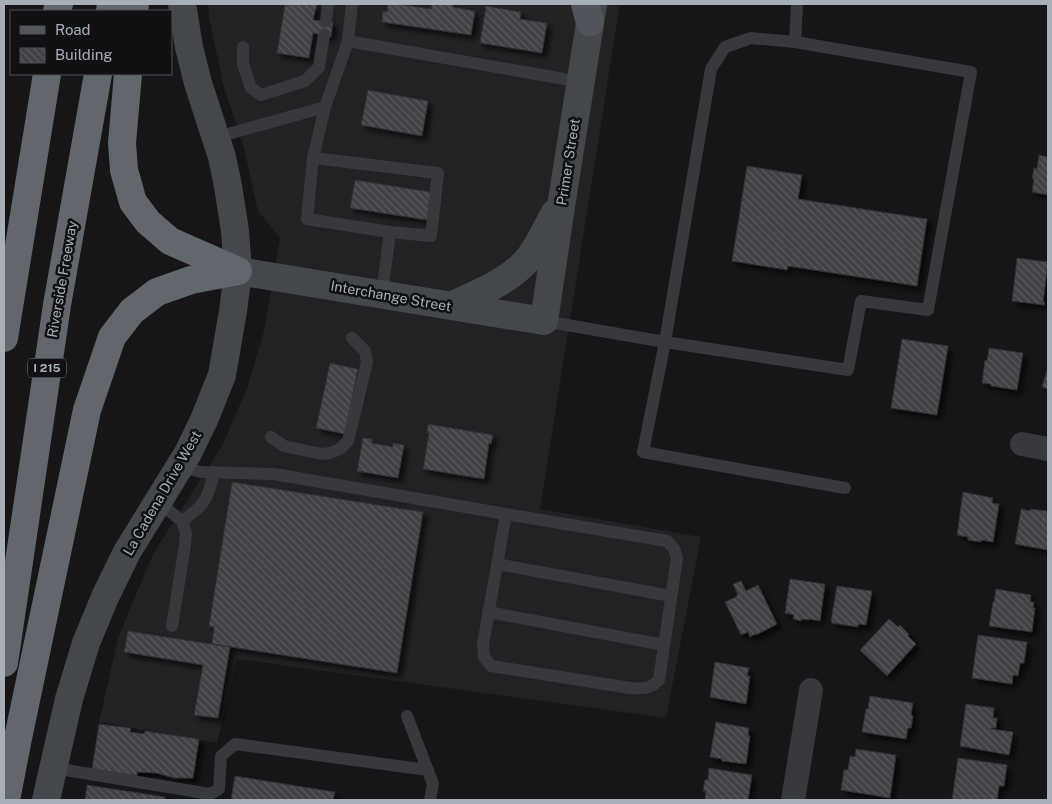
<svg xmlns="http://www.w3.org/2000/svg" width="1052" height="804" viewBox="0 0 1052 804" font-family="'Public Sans',sans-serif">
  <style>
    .built { fill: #222225 }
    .building { fill: url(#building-back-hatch); stroke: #303034; filter: url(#shadow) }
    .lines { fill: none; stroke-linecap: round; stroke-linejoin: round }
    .lane { stroke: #37393d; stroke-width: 12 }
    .street { stroke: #37393d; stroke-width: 24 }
    .secondary { stroke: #44484d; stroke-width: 28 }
    .primary { stroke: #52565c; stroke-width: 28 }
    .highway { stroke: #62676e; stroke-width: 28 }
    .labels { text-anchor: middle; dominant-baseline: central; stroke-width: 5; stroke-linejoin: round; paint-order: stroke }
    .shield { fill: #111113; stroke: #7a8086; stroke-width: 1 }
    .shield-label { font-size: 12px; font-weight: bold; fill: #a7afb8 }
    .street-label { font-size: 14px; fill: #a7afb8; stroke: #111113 }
  </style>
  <defs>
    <pattern id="building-back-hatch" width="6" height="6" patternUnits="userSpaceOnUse" patternTransform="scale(1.25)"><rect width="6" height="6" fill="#404145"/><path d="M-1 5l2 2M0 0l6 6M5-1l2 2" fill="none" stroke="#595a5e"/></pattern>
    <filter id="shadow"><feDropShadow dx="4.5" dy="4.5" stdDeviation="2.5" flood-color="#0009"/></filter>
  </defs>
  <rect width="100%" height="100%" fill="#161618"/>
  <path class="built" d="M208 4H620L540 509 701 537 666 718 237 659 217 743 99 722 118 638 153 554 223 444 247 388 264 331 280 238 258 211 243 144 223 84 209 17Z"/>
  <path class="building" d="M285 4H317L313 20 333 22 331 37 313 33 309 58 277 53Z
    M388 4H397L431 9 432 4H453V7L475 11 471 35 382 22 383 11 387 12Z
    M486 6 521 12 520 19 547 23 542 53 480 43Z
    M368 90 428 101 422 136 361 125Z
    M1039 155 1048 157V195L1032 192 1034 179 1032 178 1034 168 1037 169Z
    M747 166 802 175 798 199 927 219 917 286 788 266 787 270 732 261Z
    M355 180 431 192 427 220 350 208Z
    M1017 258 1048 262 1043 302H1045L1044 305 1012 301Z
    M902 339 948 346 937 415 891 408Z
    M989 348 1023 353 1017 390 991 386V384L982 383 985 360 987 361Z
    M330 363 358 369 345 434 316 428Z
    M1048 367V389L1042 387Z
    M428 424 493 435 491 444 489 443 484 479 423 469 429 433H427Z
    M363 438 372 439V443L393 447V443L404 445 398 478 357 471Z
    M232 482 423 512 397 673 212 644 214 627 209 626Z
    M963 492 993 498 992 503 999 504 993 542 981 540V542L968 540V537L957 535Z
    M1021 509 1030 511V509L1047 511V515H1048V550L1015 544Z
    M790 579 825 584 820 621 809 619V620L801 619V621L793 619 794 615 785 613Z
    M741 581 746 591 758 585 777 624 756 635 755 634 750 637 748 632 741 635 725 602 736 597V596L738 595 733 584Z
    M837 586 872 591 866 625 858 624V627L832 623V622L831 621Z
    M996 589 1031 595 1030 602H1034L1033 608H1035L1032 632 989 626 993 602H994Z
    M889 619 898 627 900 625 909 634 908 636 916 644 887 676 860 650Z
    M128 631 230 647 218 718 194 715 203 665 124 652Z
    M978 635 1027 642 1024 663H1020L1018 676 1013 675 1012 684 972 678Z
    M715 662 749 668 747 676H750L746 704 710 697Z
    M870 696 913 703 911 715 913 716 911 728H908L906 739 862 732 866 709H868Z
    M966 704 994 708 993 718H997L996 728H991V729L1013 732 1009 755 960 746Z
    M716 722 749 728 748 735 750 736 746 764 722 761V759L710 757Z
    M99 724 131 728 130 732 144 734 145 731 199 739 193 778H174L156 773 137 772V776L92 769Z
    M856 749 896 755 890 798 841 790 844 770H848L850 756 855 757Z
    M958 758 1007 765 1004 786H999L997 800H952Z
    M709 768 752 775 748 800H705L706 791H703L705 780H708Z
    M235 776 335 792 333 800H231Z
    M87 785 165 797V800H85Z"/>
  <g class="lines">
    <path class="lane" d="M326 21 328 4
      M348 41 581 82
      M795 42 971 72 928 310 861 301 848 370 665 342 643 452 845 488
      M243 47V64L251 88 261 95 305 81 319 67 324 35
      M216 138 235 132 325 107
      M313 158 438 173 431 236 390 232 307 219 313 158 325 107 348 41 352 4
      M382 294 390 232
      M544 321 665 342 711 69 725 47 751 38 795 42 797 4
      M271 437 284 446 322 454 330 453 340 449 348 441 367 362 365 351 352 338
      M180 466 201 472 274 474 506 514
      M158 502 182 521 186 533 185 545 172 626
      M506 514 667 541 674 549 677 558 659 680C650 689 643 689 630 688L491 666 484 657 483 644Z
      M182 521C205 505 208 499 214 472
      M497 564 671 596
      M488 612 664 645
      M407 716 433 784 430 800
      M54 768 210 794 219 789 221 756 235 744 428 770"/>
    <path class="street" d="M1022 444 1048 449
      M793 800 811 690"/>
    <path class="secondary" d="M238 271 544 321 562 200 593 4
      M451 306C478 293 509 282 529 258 539 245 546 229 554 214
      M46 800 69 699 86 643 105 597 127 552 188 453 204 420 222 375 233 311 238 271 235 231 228 186 222 157 198 83 189 47 182 4"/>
    <path class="primary" d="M585 4 590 22"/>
    <path class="highway" d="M57 11 59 4
      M110 11 111 4
      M134 11 135 4
      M128 74 122 143 124 170 133 202 148 222 170 241 238 271
      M4 338 47 74
      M4 663 57 305 98 74
      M6 800 18 738 87 410 112 337 132 311 157 292 191 280 238 271"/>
  </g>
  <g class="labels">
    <rect class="shield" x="28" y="358.5" width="38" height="19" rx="4"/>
    <g class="shield-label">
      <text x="47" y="368">I 215</text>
    </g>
    <g class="street-label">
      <text transform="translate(568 162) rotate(-81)">Primer Street</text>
      <text transform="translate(62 279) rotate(-80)">Riverside Freeway</text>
      <text transform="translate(391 296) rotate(10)">Interchange Street</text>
      <text transform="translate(162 493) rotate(-60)">La Cadena Drive West</text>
    </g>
  </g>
  <rect width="1052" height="804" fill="none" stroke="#a7afb8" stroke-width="10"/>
  <rect x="10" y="10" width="162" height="65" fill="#111113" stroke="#4d5055"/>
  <rect x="20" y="26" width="25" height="8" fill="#52565c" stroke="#4d5055"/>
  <text x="55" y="35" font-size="15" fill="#a7afb8">Road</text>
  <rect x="20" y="48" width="25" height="15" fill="url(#building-back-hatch)" stroke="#4d5055"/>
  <text x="55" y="60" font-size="15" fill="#a7afb8">Building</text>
</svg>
